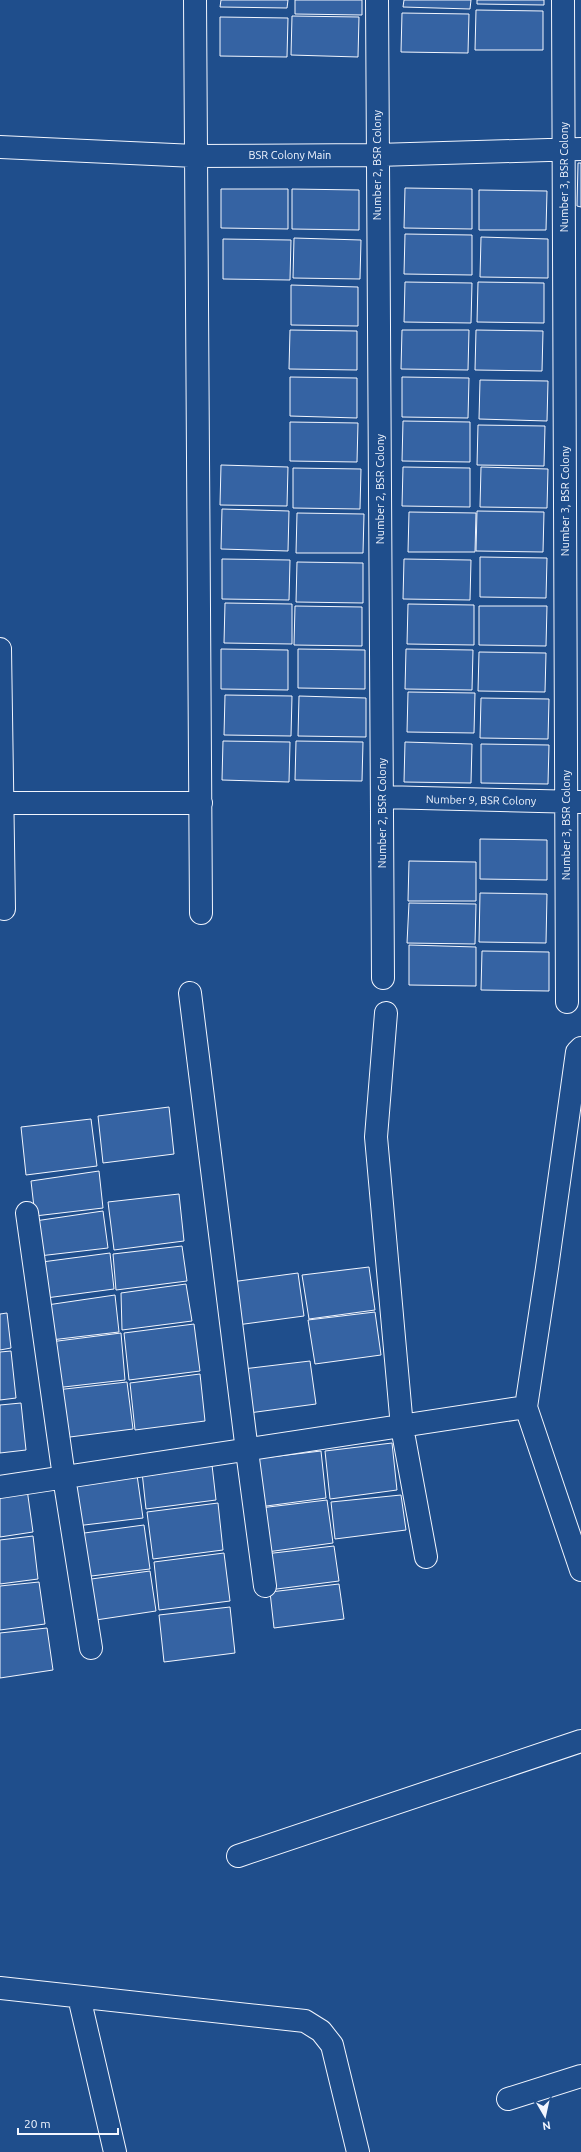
<svg xmlns="http://www.w3.org/2000/svg" width="581" height="2152" viewBox="0 0 581 2152" font-family="Ubuntu,sans-serif">
  <style>
    .building { fill: #3563a3; stroke: #f2f6ff }
    .lines { fill: none; stroke-linecap: round; stroke-linejoin: round }
    .street-casing { stroke: #f2f6ff; stroke-width: 24 }
    .street { stroke: #1f4e8c; stroke-width: 22 }
    .labels { text-anchor: middle; dominant-baseline: central; stroke-width: 3; stroke-linejoin: round; paint-order: stroke }
    .street-label { font-size: 11px; fill: #f2f6ff; stroke: #1f4e8c }
  </style>
  <rect width="100%" height="100%" fill="#1f4e8c"/>
  <path class="building" d="M221 0H288L287 8 220 7Z
    M295 0H362V15L295 14Z
    M404 0H471L470 9 403 7Z
    M477 0H544V5L477 4Z
    M476 10 543 11V50H475Z
    M402 13 469 14 468 53 401 52Z
    M292 16 359 17 358 57 291 55Z
    M220 17 288 18 287 57 220 56Z
    M578 163H581V207L577 206Z
    M405 188 472 189V229L404 228Z
    M221 189H288V229L221 228Z
    M292 189 359 190V230L292 229Z
    M479 190 547 191 546 230H479Z
    M405 234 472 235V275L404 274Z
    M481 237 548 239V278L480 277Z
    M294 238 361 240 360 279 293 278Z
    M223 239 291 240 290 280 223 279Z
    M405 282 472 283 471 323 404 322Z
    M478 282 544 283V323L477 322Z
    M291 285 358 287V326L291 325Z
    M290 330 357 331V370L289 369Z
    M402 330H469L468 370 401 369Z
    M476 330 543 331 542 371 475 370Z
    M290 377 357 378V418L290 416Z
    M402 377 469 378 468 418 402 417Z
    M480 380 548 381 547 421 479 419Z
    M403 421 470 422V462L402 461Z
    M290 422 358 423 357 462 290 461Z
    M478 425 545 426 544 466 477 465Z
    M221 465 288 467 287 506 220 505Z
    M403 467 470 468V507L402 506Z
    M481 467 548 469 547 508 480 507Z
    M293 468 361 469 360 509 293 508Z
    M222 509 289 511 288 551 221 549Z
    M477 511 544 512 543 552 476 551Z
    M409 512 476 513 475 552H408Z
    M297 513 364 514 363 553H296Z
    M480 557 547 558 546 598 480 597Z
    M222 559 290 560 289 600 222 599Z
    M404 559 471 560 470 600 403 599Z
    M297 562 363 563V603L296 602Z
    M225 603 292 604V644L224 643Z
    M408 604 474 605V645L407 644Z
    M295 606 362 607V646L294 645Z
    M479 606H547L546 646 479 645Z
    M221 649 288 650V690L221 689Z
    M298 649 365 650V689L298 688Z
    M406 649 473 650 472 690 405 689Z
    M479 652 546 653 545 692 478 691Z
    M408 692 475 693 474 733 407 732Z
    M225 695 292 696 291 736 224 735Z
    M299 696 366 698V737L298 736Z
    M481 698 549 699 548 739 480 738Z
    M223 741 290 742 289 782 222 780Z
    M296 741 363 742 362 781 295 780Z
    M405 742 472 744 471 783 404 782Z
    M481 744 549 745 548 784 481 783Z
    M480 839 547 840V880L480 879Z
    M409 861 476 862V901H408Z
    M480 893 547 894 546 943 479 942Z
    M409 903 476 904 475 944 407 943Z
    M409 945 476 947V986L409 985Z
    M482 951 549 952V991L481 990Z
    M169 1107 174 1154 103 1163 98 1116Z
    M91 1119 97 1166 26 1175 21 1127Z
    M99 1171 103 1208 35 1216 31 1181Z
    M179 1194 184 1241 114 1250 108 1202Z
    M103 1211 108 1248 39 1256 35 1221Z
    M182 1246 187 1281 116 1290 113 1254Z
    M110 1253 114 1289 46 1298 42 1262Z
    M369 1267 375 1310 309 1319 302 1275Z
    M298 1273 304 1316 237 1325 231 1282Z
    M186 1284 192 1321 122 1330 121 1293Z
    M115 1295 119 1332 51 1340 47 1305Z
    M375 1312 381 1355 315 1364 308 1320Z
    M7 1313 11 1348 0 1350V1314Z
    M194 1324 200 1371 129 1380 124 1333Z
    M121 1333 125 1380 55 1388 50 1342Z
    M11 1351 16 1398 0 1400V1352Z
    M310 1361 316 1404 249 1413 243 1369Z
    M200 1374 205 1421 135 1430 130 1383Z
    M127 1382 133 1429 62 1438 56 1390Z
    M21 1403 26 1450 0 1453V1405Z
    M392 1443 397 1490 330 1499 325 1451Z
    M321 1451 326 1498 259 1507 254 1459Z
    M212 1465 216 1500 146 1509 142 1472Z
    M137 1475 143 1518 76 1526 70 1483Z
    M27 1489 33 1532 0 1537V1493Z
    M401 1495 406 1530 335 1539 331 1502Z
    M327 1500 333 1543 267 1552 260 1508Z
    M218 1503 223 1550 153 1559 147 1512Z
    M144 1525 150 1569 83 1577 77 1534Z
    M33 1536 38 1579 0 1584V1540Z
    M334 1546 339 1581 269 1590 265 1554Z
    M224 1553 230 1601 159 1610 154 1562Z
    M150 1571 156 1611 89 1621 84 1580Z
    M39 1582 45 1624 0 1630V1586Z
    M339 1584 344 1619 274 1628 270 1592Z
    M230 1607 235 1653 164 1662 159 1615Z
    M47 1628 53 1670 0 1678V1633Z"/>
  <g class="lines">
    <defs>
      <path id="street" d="M195 0 201 913
        M377 0 383 978
        M563 0 567 1002
        M0 147 195 156 377 155 581 149
        M0 649 4 909
        M382 797 580 802
        M2 803H201
        M190 993 247 1451 265 1586
        M386 1013 376 1137 402 1427 426 1557
        M27 1213 64 1477 91 1648
        M526 1407 581 1570
        M0 1487 526 1407 547 1268 577 1052 581 1048
        M238 1856 581 1741
        M0 1988 305 2021 321 2031 332 2045 358 2152
        M79 1997 115 2152
        M508 2099 581 2076"/>
    </defs>
    <use href="#street" class="street-casing"/>
    <use href="#street" class="street"/>
  </g>
  <g class="labels">
    <g class="street-label">
      <text x="290" y="155">BSR Colony Main</text>
      <text transform="translate(377 165) rotate(-90)">Number 2, BSR Colony</text>
      <text transform="translate(564 177) rotate(-90)">Number 3, BSR Colony</text>
      <text transform="translate(380 489) rotate(-90)">Number 2, BSR Colony</text>
      <text transform="translate(565 501) rotate(-90)">Number 3, BSR Colony</text>
      <text transform="translate(481 800) rotate(1)">Number 9, BSR Colony</text>
      <text transform="translate(382 813) rotate(-90)">Number 2, BSR Colony</text>
      <text transform="translate(566 825) rotate(-90)">Number 3, BSR Colony</text>
    </g>
  </g>
  <g transform="translate(545 2116) rotate(171)" stroke="#1f4e8c" stroke-width="3" paint-order="stroke">
  <path d="M0-3L7 15L0 10L-7 15Z" fill="#f2f6ff"/>
  <text y="-6" font-size="11" font-weight="bold" text-anchor="middle" fill="#f2f6ff">N</text>
  </g>
  <path d="M18 2128v6h100v-6" fill="none" stroke="#f2f6ff" stroke-width="2"/>
  <text x="24" y="2128" font-size="12" fill="#f2f6ff" stroke="#1f4e8c" stroke-width="3" paint-order="stroke">20 m</text>
</svg>
